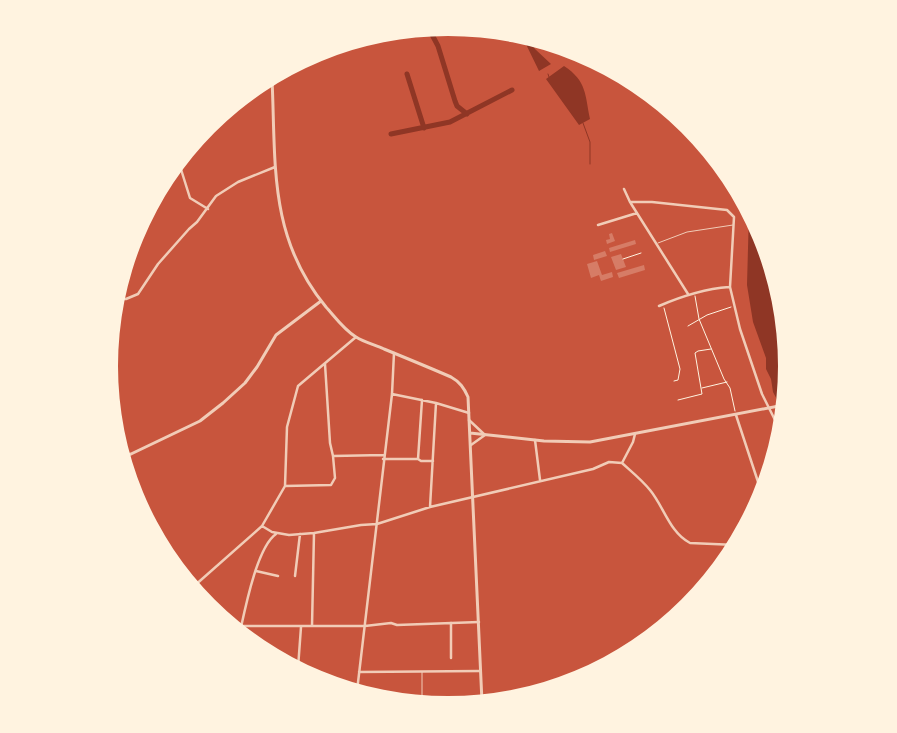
<svg xmlns="http://www.w3.org/2000/svg" width="897" height="733" viewBox="0 0 897 733" font-family="Signika,sans-serif">
  <style>
    .water { fill: #8f3625 }
    .lines { fill: none; stroke-linecap: round; stroke-linejoin: round }
    .stream { stroke: #8f3625; stroke-width: 1 }
    .canal { stroke: #8f3625; stroke-width: 5 }
    .building { fill: #d67c66 }
    .path { stroke: #fff3e0; stroke-width: 1 }
    .service { stroke: #f1ccb7; stroke-width: 1 }
    .minor { stroke: #f1ccb7; stroke-width: 2.5 }
    .tertiary { stroke: #f1ccb7; stroke-width: 3 }
  </style>
  <rect width="100%" height="100%" fill="#c8553d"/>
  <path class="water" d="M522 36 529 39 535 49 551 64 539 71Z
    M564 66C587 81 585 95 590 119L579 125 546 79Z
    M749 212 762 237 781 301 787 367 783 411 773 392 771 379 766 369V358L753 322 747 285Z"/>
  <g class="lines">
    <path class="stream" d="M548 74 549 77
      M583 123 590 142V164"/>
    <path class="canal" d="M429 29 438 46 455 101 457 106 467 114
      M407 74 424 128
      M391 134 450 122 512 90"/>
  </g>
  <path class="building" d="M612 233 615 241 607 244 606 240 610 239 609 234Z
    M635 240 636 244 610 252 609 248Z
    M605 251 607 256 594 260 593 255Z
    M621 254 626 267 616 270 611 257Z
    M597 261 602 275 612 272 613 277 601 281 599 275 591 278 587 264Z
    M644 265 645 270 619 278 617 273Z"/>
  <g class="lines">
    <path class="path" d="M623 259 641 253
      M695 296 699 319 724 379 730 388 735 411
      M664 308 680 369 678 380 674 381
      M688 326 707 315 731 307
      M702 388 727 382
      M678 400 702 394 695 353 698 351 711 349"/>
    <path class="service" d="M658 243 687 232 733 225
      M422 672V703"/>
    <path class="minor" d="M179 163 190 198 208 209
      M624 189 630 202 688 294
      M630 202H652L727 210 734 217 730 287 740 329 762 394 781 432
      M598 225 637 213
      M116 299H126L138 294 158 264 189 229 197 222 216 196 238 182 275 167
      M659 306C682 296 703 289 729 287
      M325 364 330 443 333 456 384 455
      M392 394 436 403 469 413
      M736 415 762 494
      M469 420 485 435 471 445
      M635 434 633 442 622 463C632 472 642 480 650 490 664 507 670 533 690 543L736 545
      M535 440 540 480
      M383 459H418L421 461H433
      M418 459 422 400
      M285 486 331 485 335 478 333 456
      M430 507 436 403
      M262 526 272 532 289 535 314 533 361 525 377 524 430 507 593 469 609 462 622 463
      M256 571 278 576
      M295 576 300 534
      M193 587 262 526 285 486 287 427 298 386 356 337
      M242 626H365L391 623 397 625 479 622
      M312 626 314 533
      M240 632C245 609 257 547 276 534
      M451 658V623
      M298 668 301 627
      M359 672 480 671
      M339 686H358
      M357 691 392 394 394 353"/>
    <path class="tertiary" d="M272 79C276 163 268 237 326 307 335 317 344 330 356 337 364 342 375 345 384 349 406 358 428 367 451 377 460 382 464 388 468 397L482 702
      M470 433 544 441 590 442 784 405
      M123 456 131 454 200 421 223 403 245 383 257 367 276 335 321 301"/>
  </g>
  <path d="M0 0H897V733H0ZM118 366a330 330 0 1 1 660 0a330 330 0 1 1-660 0Z" fill="#fff3e0" fill-rule="evenodd"/>
</svg>
